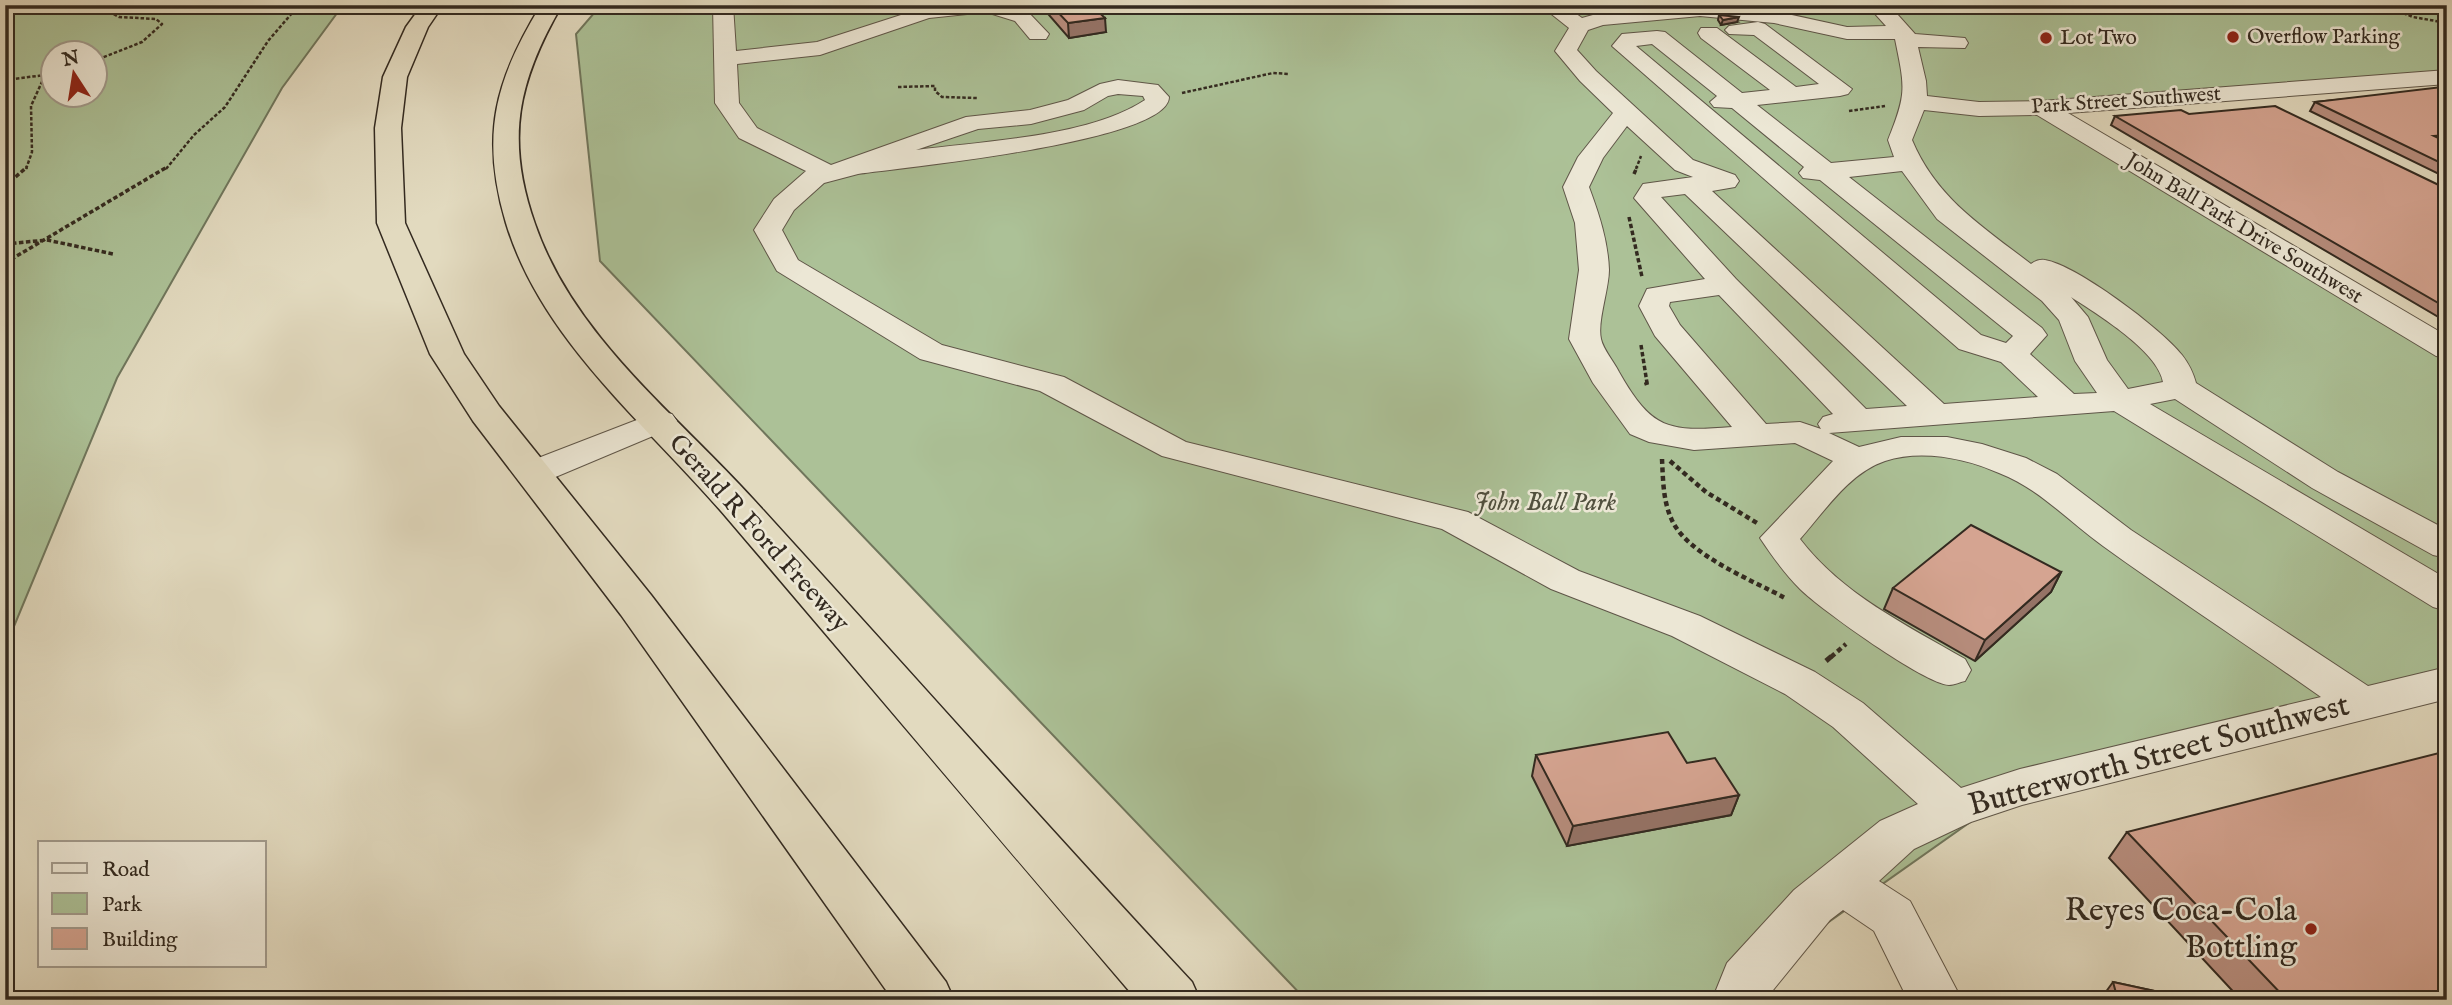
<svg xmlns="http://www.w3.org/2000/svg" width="2452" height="1005" viewBox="0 0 2452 1005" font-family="'IM FELL English',serif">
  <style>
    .green { fill: #acc197; stroke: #70765c; stroke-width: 2; fill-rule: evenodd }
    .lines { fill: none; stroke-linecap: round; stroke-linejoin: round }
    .minor-casing { stroke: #5f5648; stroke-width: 2 }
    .highway-casing { stroke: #332a20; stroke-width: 3 }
    .path-far3 { stroke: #332a20; stroke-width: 2.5; stroke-dasharray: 3.5 2; stroke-linecap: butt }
    .path-far2 { stroke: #332a20; stroke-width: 3.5; stroke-dasharray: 4.5 2.5; stroke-linecap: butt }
    .path-far1 { stroke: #332a20; stroke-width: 4.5; stroke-dasharray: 5 3.5; stroke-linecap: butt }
    .path { stroke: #332a20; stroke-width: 5; stroke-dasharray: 7 4.5; stroke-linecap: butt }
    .minor { fill: #ece7d5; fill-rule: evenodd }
    .highway { fill: #e2dabf; fill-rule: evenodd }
    .wall { fill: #b78d7d; stroke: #332a20; stroke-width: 2 }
    .shaded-wall { fill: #957366; stroke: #332a20; stroke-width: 2 }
    .building { fill: #d5a491; stroke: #332a20; stroke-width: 2 }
    .poi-dot { fill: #8f2418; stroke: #ece7d5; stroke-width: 2.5 }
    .labels { text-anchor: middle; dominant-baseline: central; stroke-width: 5; stroke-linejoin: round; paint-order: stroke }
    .far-poi-label { font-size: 21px; fill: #332a20; stroke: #ece7d5; text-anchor: start }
    .far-street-label { font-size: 21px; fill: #332a20; stroke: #ece7d5 }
    .park-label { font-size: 26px; font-style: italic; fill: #51503e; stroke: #ece7d5 }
    .street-label { font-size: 26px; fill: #332a20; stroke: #ece7d5 }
    .near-street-label { font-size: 32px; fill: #332a20; stroke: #ece7d5 }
    .near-poi-label { font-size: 32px; fill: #332a20; stroke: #ece7d5; text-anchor: end }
  </style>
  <rect width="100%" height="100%" fill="#e2dabf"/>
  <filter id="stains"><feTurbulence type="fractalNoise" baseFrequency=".00286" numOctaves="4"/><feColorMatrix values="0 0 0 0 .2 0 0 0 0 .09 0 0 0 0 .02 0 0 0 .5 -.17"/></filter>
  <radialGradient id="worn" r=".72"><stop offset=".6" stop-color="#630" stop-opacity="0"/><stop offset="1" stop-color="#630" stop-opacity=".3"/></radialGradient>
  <path class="green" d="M5 5H343L282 88 117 378 5 648ZM52 52H94V94H52Z
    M601 5H2447V78L2043 108 2447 349V683L2020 787 1752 976 1742 1000H1306L600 261 576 34Z"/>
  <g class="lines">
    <defs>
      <path id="minor" d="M713 5H733L736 51 817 42 932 5H1006L1029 13 1049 34 1046 39H1030L1015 21 986 12 929 18 820 55 737 64 739 103 757 128 831 165 966 117 1030 110 1068 100 1100 84 1118 80 1158 85 1169 97C1169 142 900 168 858 174L824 183 794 210 782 230 798 260 942 345 1064 377 1186 442 1468 512 1579 571 1700 616 1815 672 1863 703 1961 788 2020 769 2321 697C2249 646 2175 598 2103 546 2068 521 2040 489 1999 473 1965 458 1921 449 1885 461 1849 473 1824 512 1800 539 1842 594 1906 625 1965 659L1971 670 1965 681C1960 682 1954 685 1949 685 1925 684 1820 609 1800 589 1785 574 1772 556 1760 538L1833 461 1795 443 1694 450 1649 442 1630 434 1593 383 1569 339 1579 270 1575 223 1563 187 1578 157 1613 113 1580 81 1555 51 1569 28 1540 5H1564L1582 18 1600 13 1715 5 1774 11 1847 27 1886 26 1867 5H1889L1915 34 1965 38 1968 43 1965 48 1918 47 1926 81 1927 96 1979 102 2042 101 2447 70V84L2068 113 2447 336V358L2436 356 2037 115 1979 116 1924 110 1912 140C1936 198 1983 227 2031 264 2035 261 2040 259 2045 260 2076 265 2162 329 2182 355 2189 364 2193 372 2196 383L2338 472 2447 530V558L2433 555 2312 488 2175 399 2150 404 2447 579V611L2433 607 2114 411 1829 433 1859 447 1901 437H1947L1982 444 2026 458 2057 474 2131 530 2368 686 2447 667V699L2022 805 1971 822 1914 849 1879 881 1910 901 1962 1000H1908L1874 931 1843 910 1830 920 1765 1000H1712L1727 963 1794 890 1880 821 1918 804 1833 727 1785 694 1672 636 1551 589 1442 529 1162 456 1040 391 920 359 777 271 754 230 774 199 806 171 739 138 715 103ZM1700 16 1774 23 1847 39H1895C1905 88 1907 93 1888 140L1894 157 1831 163 1757 105 1840 96 1848 94 1852 89 1765 24 1758 22 1729 26 1725 30 1729 34 1754 35 1819 84 1796 87 1717 28H1701L1698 33 1701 38 1770 90 1742 93 1665 32 1657 31 1622 34 1612 46 1959 349 2001 362 2038 397 1944 404 1712 191 1735 187 1739 181 1735 175 1693 160 1596 71 1577 50 1588 30 1603 25ZM1652 44 1717 96 1710 102 1714 107 1732 108 1804 167 1799 173 1803 178 1820 180 2013 336 2006 343 1981 335 1636 46ZM1118 94 1143 96 1145 100C1089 137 984 141 916 150L978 129 1031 124 1084 110 1108 96ZM1627 126 1675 170 1693 177 1643 184 1634 198 1705 279 1647 289 1639 306 1655 336 1732 427C1668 432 1652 430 1619 372 1614 362 1603 349 1601 339 1597 322 1609 289 1609 270 1608 241 1599 214 1589 187L1603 158ZM1902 171 1937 219 2042 301 2059 320 2075 361 2097 393 2074 394 2030 354 2047 335 2042 328 1849 177ZM1685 194 1907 406 1866 409 1736 279 1661 197ZM1719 295 1833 414 1823 417 1818 424 1821 429 1800 422 1766 424 1680 325 1669 306 1670 302ZM2071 297C2097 314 2158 351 2163 382L2128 389 2107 360 2088 317Z
        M660 411 672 414 677 421 672 428 546 481 533 484 520 481 515 473 520 465Z"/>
      <path id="highway" d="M422 5H443L428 27 407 77 401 128 405 223 464 354 499 406 651 595 946 982 954 1000H893L621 615 473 421 430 354 377 223 375 128 383 77 406 27Z
        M541 5H562C518 81 505 139 535 224 574 337 676 414 753 499 900 660 1044 823 1192 982L1200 1000H1137C999 840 864 678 727 518 649 426 542 342 506 223 480 136 495 80 541 5Z"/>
    </defs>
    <use href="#minor" class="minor-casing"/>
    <use href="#highway" class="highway-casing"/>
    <path class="path-far3" d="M77 5 102 8 119 17 156 19 162 24 142 42 94 61
      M2383 5 2413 17 2447 23
      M5 13 59 5
      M5 80 45 75
      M898 87 935 86V91L942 97 977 98
      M1182 93 1273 73 1289 74
      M1849 111 1885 106
      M26 169 32 152 31 106 45 75 52 73
      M166 169 194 135 225 107 268 41 299 5
      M1636 169 1641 156"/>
    <path class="path-far2" d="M1634 174 1637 167
      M5 186 27 167
      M1629 217 1642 277
      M5 244 47 240 113 254
      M5 263 167 167
      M1641 345 1647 383"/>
    <path class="path-far1" d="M1646 382 1647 385
      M1662 459C1663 479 1663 500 1671 518 1685 554 1752 580 1785 598
      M1670 461 1706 492 1757 523
      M1831 657 1846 644"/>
    <path class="path" d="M1826 661 1833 655"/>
    <use href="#minor" class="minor"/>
    <use href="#highway" class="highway"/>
  </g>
  <path class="wall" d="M1041 5H1091L1106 32 1069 38 1042 7Z
    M1719 15 1737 22 1721 25 1718 20Z
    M2447 89V178L2310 111 2315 102Z
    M2115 116 2447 189V322L2111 125Z
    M2061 572 2051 592 1975 661 1884 609 1893 588Z
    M1536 755 1687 763 1739 795 1731 815 1567 846 1532 776Z
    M2127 832 2447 1000H2241L2109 858Z
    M2113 982 2196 1000H2100Z"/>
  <path class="shaded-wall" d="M1739 17 1737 22 1721 25 1723 20Z
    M1105 18 1106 32 1069 38 1068 23Z
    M2061 572 2051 592 1975 661 1985 640Z
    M1739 795 1731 815 1567 846 1573 826Z"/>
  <path class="building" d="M1051 5H1091L1105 18 1068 23Z
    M1719 15 1739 17 1723 20Z
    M2442 87 2447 89V135L2434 136 2447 142V166L2315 102Z
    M2275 106 2447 189V308L2115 116 2181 110 2189 114Z
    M1971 525 2061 572 1985 640 1893 588Z
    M1668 732 1687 763 1715 758 1739 795 1573 826 1536 755Z
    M2447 751V1000H2287L2127 832Z
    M2113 982 2196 1000H2118Z"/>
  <g class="poi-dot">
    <circle cx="2233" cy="37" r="7"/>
    <circle cx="2046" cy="38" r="7"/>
    <circle cx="2311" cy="929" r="7"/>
  </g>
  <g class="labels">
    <g class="far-poi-label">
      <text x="2247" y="37">Overflow Parking</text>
      <text x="2060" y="38">Lot Two</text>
    </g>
    <g class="far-street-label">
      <text transform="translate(2126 101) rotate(-4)">Park Street Southwest</text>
      <text transform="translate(2244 229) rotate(31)">John Ball Park Drive Southwest</text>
    </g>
    <g class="park-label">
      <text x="1545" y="502">John Ball Park</text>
    </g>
    <g class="street-label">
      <text transform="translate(759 533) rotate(48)">Gerald R Ford Freeway</text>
    </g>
    <g class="near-street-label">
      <text transform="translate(2159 756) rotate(-15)">Butterworth Street Southwest</text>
    </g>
    <g class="near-poi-label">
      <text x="2297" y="911">Reyes Coca-Cola<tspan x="2297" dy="37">Bottling</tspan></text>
    </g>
  </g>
  <rect width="2452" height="1005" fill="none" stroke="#e2dabf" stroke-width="28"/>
  <rect x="7" y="7" width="2438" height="991" fill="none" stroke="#332a20" stroke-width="3.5"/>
  <rect x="14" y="14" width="2424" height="977" fill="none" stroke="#332a20" stroke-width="2"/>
  <rect x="38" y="841" width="228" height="126" fill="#ece7d5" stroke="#a29b8d" stroke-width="2"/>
  <rect x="52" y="863" width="35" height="10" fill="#ece7d5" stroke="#a29b8d" stroke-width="2"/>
  <text x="102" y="876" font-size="21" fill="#332a20">Road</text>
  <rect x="52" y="893" width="35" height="21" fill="#acc197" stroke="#a29b8d" stroke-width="2"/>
  <text x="102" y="911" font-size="21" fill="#332a20">Park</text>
  <rect x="52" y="928" width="35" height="21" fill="#d5a491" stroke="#a29b8d" stroke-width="2"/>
  <text x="102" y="946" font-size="21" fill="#332a20">Building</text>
  <g transform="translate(74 74) rotate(348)"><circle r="33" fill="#ece7d5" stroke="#a29b8d" stroke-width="2"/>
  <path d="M0-5L12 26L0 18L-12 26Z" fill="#8f2418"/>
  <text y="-10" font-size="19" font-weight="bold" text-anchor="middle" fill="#332a20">N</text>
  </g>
  <rect width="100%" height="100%" filter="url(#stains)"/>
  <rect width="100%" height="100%" fill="url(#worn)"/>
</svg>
